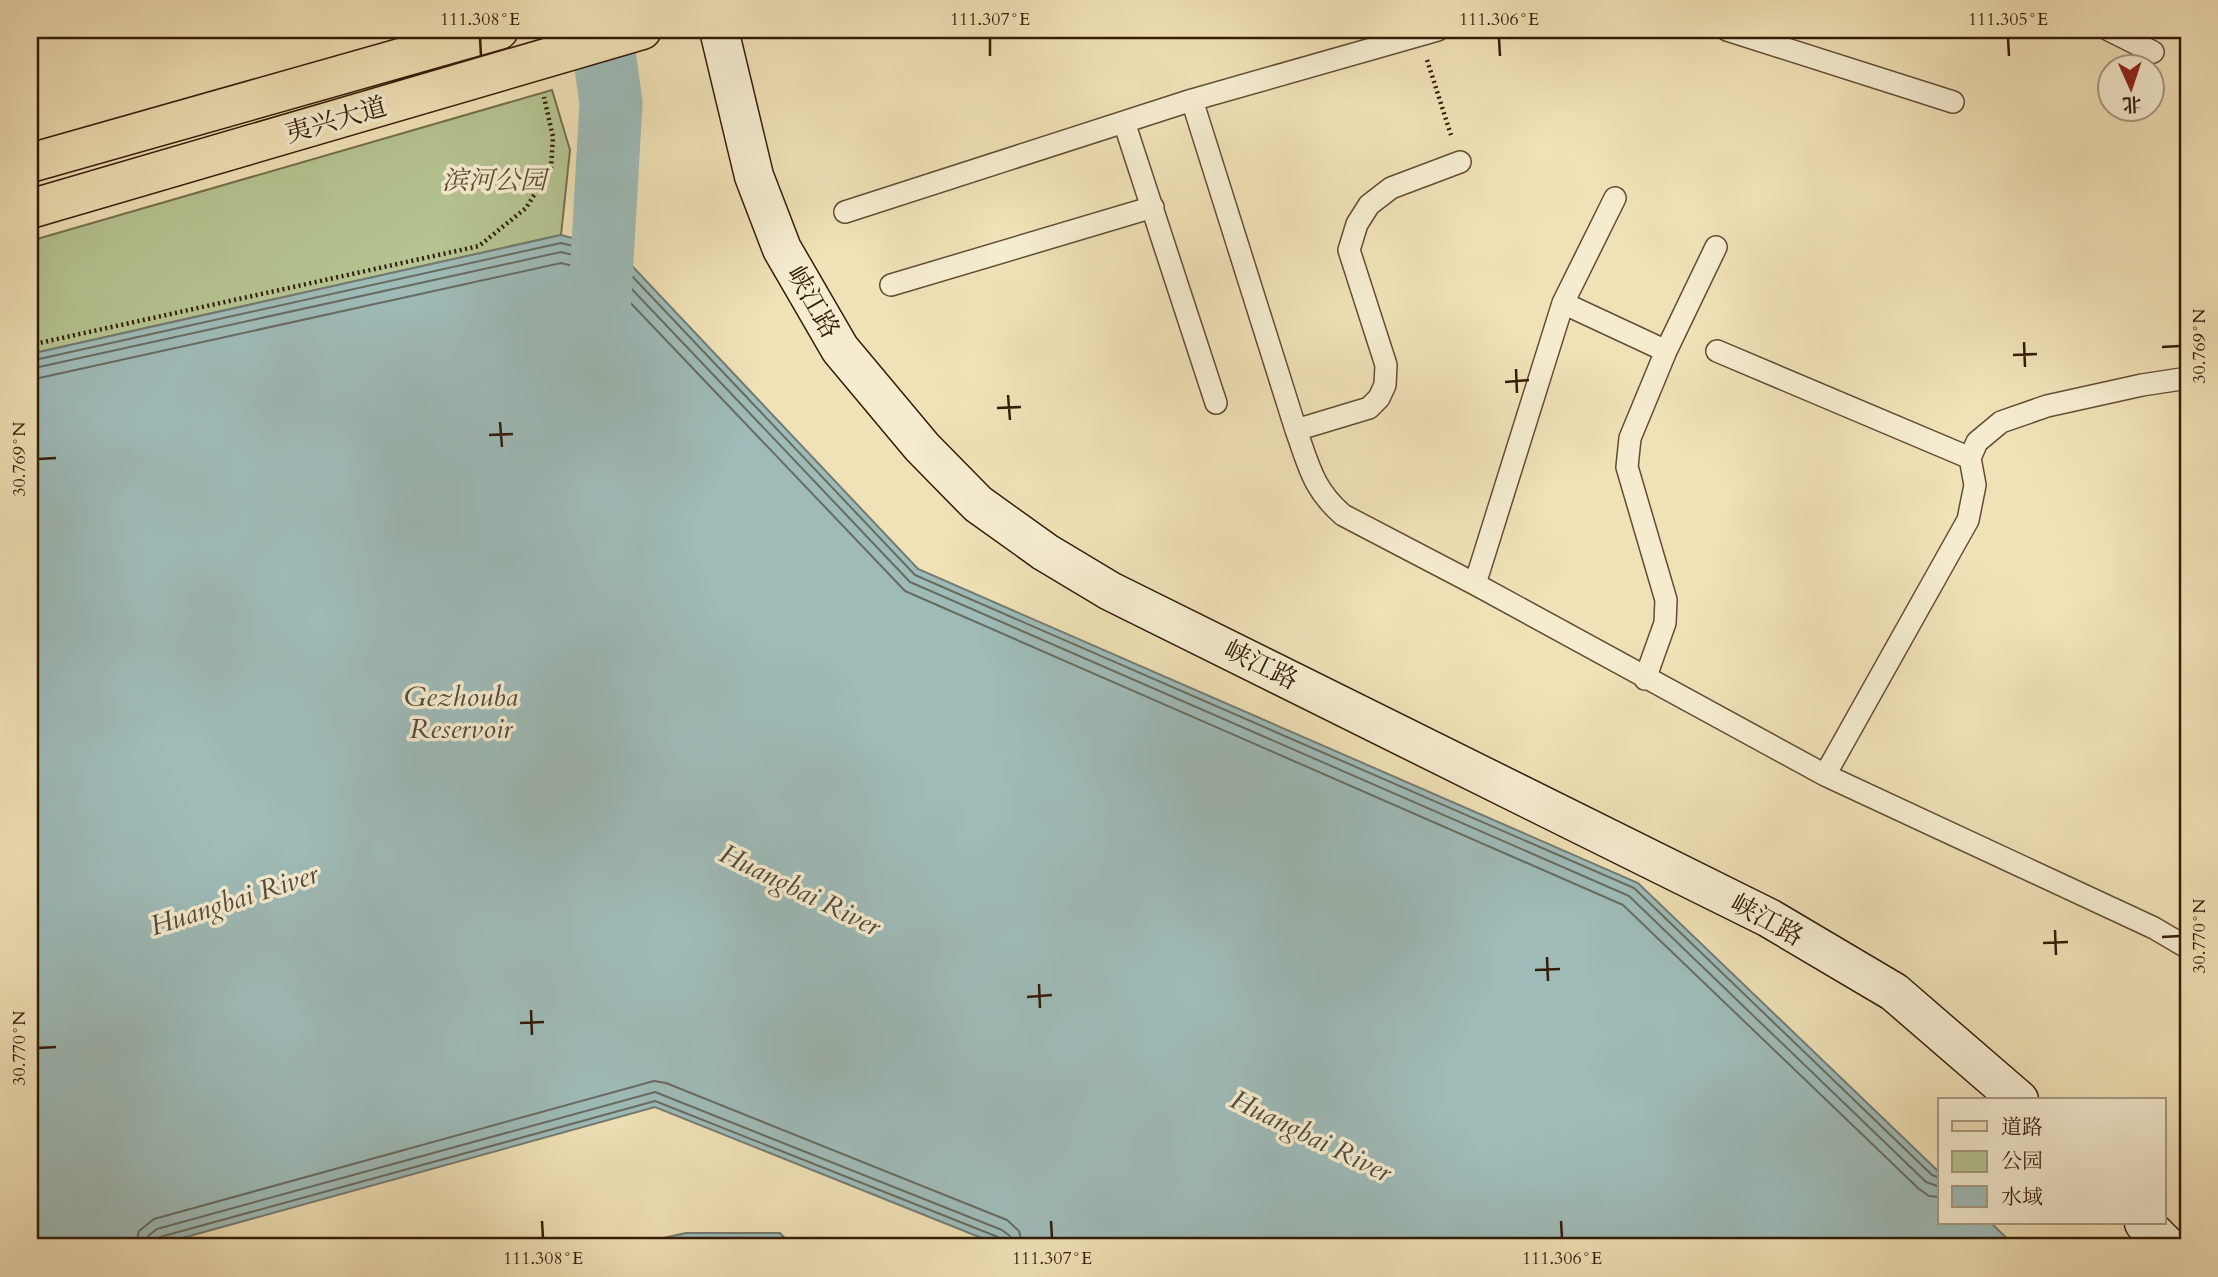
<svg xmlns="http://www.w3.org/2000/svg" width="2218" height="1277" viewBox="0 0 2218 1277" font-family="Cardo,'Noto Serif SC',serif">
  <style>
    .green { fill: #b5c492; stroke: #74704d; stroke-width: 2 }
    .water { fill: #9ebbb8; stroke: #737b72; stroke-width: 2 }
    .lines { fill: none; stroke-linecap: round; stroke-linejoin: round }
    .shore { stroke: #686c60; stroke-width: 2 }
    .river { stroke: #9ebbb8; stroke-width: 63 }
    .lane-casing { stroke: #624d34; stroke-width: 24 }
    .secondary-casing { stroke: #331c08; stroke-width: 41 }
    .primary-casing { stroke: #331c08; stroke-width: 41 }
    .path { stroke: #331c08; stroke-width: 4.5; stroke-dasharray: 2 3.5; stroke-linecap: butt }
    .lane { stroke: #f5ecd0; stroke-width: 21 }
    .secondary { stroke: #f5ecd0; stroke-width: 38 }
    .primary { stroke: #f0e1b6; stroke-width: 38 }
    .ticks { fill: none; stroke: #331c08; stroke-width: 2.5 }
    .labels { text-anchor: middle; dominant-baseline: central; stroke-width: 7; stroke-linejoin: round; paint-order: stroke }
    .street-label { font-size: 26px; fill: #331c08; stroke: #f5ecd0 }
    .park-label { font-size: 26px; font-style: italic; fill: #5a4e31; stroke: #f5ecd0 }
    .water-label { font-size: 28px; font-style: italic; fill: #534c3d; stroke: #f5ecd0 }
    .neatline { fill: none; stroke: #331c08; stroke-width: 2.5 }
    .ticks-label { font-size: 18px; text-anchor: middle; fill: #331c08 }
  </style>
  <rect width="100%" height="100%" fill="#f0e1b6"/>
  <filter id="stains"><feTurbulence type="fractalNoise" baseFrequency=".00286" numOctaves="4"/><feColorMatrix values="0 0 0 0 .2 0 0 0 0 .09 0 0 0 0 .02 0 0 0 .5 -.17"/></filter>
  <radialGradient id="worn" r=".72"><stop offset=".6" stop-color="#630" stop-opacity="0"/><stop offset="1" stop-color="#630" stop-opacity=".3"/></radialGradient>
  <path class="green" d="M552 90 570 150 561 235 30 354V241Z"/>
  <path class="water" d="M561 235 617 250 918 569 1638 883 1940 1173V1223H1991L2016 1247H1004L655 1107 150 1247H30V354Z
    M686 1233H780L793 1247H622Z"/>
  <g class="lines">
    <path class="shore" d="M30 361 561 243 613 256 915 575 1634 888 1932 1175 1940 1178
      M30 369 561 252 608 264 910 582 1629 896 1926 1182 1940 1187
      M30 380 561 263 603 274 905 591 1623 905 1919 1189 1929 1196 1940 1197
      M135 1247 139 1231 154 1219 654 1081 666 1083 1007 1220 1019 1231 1023 1247
      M145 1247 148 1236 157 1229 655 1092 1002 1230 1010 1236 1013 1247
      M154 1247 155 1241 160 1237 655 1101 998 1237 1003 1242 1004 1247
      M654 1247 687 1240H776L783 1247"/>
    <path class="river" d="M598 331 611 103 601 30"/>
    <defs>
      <path id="lane" d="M1438 30 1192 100 1296 430C1309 466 1313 489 1343 515L1475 584 1825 775 2154 928 2188 948
        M1727 30 1953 102
        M2109 30 2153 52
        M1124 122 1216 403
        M845 212 1192 100
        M891 285 1153 207
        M1563 303 1666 351
        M1717 351 1970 458
        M1296 430 1369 408 1379 398 1385 385 1386 365 1349 250 1357 224 1369 205 1391 188 1460 162
        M1475 584 1563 303 1615 198
        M1645 679 1665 623 1666 600 1627 467 1630 438 1666 351 1716 247
        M1825 775 1968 520 1975 485 1970 458 1977 442 2001 422 2047 406 2142 385 2188 378"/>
      <path id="secondary" d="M719 30 754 176 782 249 840 349 922 447 978 504 1045 552 1110 591 1769 918 1894 992 2019 1100
        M2144 1223 2168 1247"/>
      <path id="primary" d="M30 163 499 30
        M30 209 642 30"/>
    </defs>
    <use href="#lane" class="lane-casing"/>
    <use href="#secondary" class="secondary-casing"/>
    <use href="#primary" class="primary-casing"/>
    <path class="path" d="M1427 60 1451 135
      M30 345 479 246 526 208 551 168 553 137 544 97"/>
    <use href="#lane" class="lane"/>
    <use href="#secondary" class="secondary"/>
    <use href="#primary" class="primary"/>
  </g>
  <path class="ticks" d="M480 38 481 56M990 38V56M1499 38 1500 56M2008 38 2009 56M2024 342 2025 367M2162 347 2180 346M2013 355 2037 354M1516 369 1517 393M1505 382 1529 380M1008 395 1010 420M997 408 1021 407M500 422 502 447M489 435 513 434M38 459 56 458M2055 930 2056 955M2162 937 2180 936M2043 943 2068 942M1547 957 1548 981M1535 970 1560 969M1039 984 1040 1008M1027 997 1052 995M531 1010 532 1035M520 1023 544 1022M38 1048 56 1047M542 1221 543 1238M1051 1221 1052 1238M1561 1221 1562 1238"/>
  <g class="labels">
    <g class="street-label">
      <text transform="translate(336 120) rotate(-16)">夷兴大道</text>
      <text transform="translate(813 302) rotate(60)">峡江路</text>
      <text transform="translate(1261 665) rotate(26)">峡江路</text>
      <text transform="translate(1767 920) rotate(29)">峡江路</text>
    </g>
    <g class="park-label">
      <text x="494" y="180">滨河公园</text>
    </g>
    <g class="water-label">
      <text x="461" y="697">Gezhouba<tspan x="461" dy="32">Reservoir</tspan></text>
      <text transform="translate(800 890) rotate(26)">Huangbai River</text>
      <text transform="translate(234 900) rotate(-18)">Huangbai River</text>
      <text transform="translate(1311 1136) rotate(26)">Huangbai River</text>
    </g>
  </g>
  <rect width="2218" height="1277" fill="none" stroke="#f0e1b6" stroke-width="77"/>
  <rect x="1938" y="1098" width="228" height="126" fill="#f5ecd0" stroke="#a79980" stroke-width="2"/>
  <rect x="1952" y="1121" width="35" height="10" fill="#f0e1b6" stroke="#a79980" stroke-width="2"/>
  <text x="2001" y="1134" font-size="21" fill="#331c08">道路</text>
  <rect x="1952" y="1151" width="35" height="21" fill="#b5c492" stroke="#a79980" stroke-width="2"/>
  <text x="2001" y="1168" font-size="21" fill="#331c08">公园</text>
  <rect x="1952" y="1186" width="35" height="21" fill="#9ebbb8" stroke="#a79980" stroke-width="2"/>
  <text x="2001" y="1204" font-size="21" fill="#331c08">水域</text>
  <g transform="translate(2131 88) rotate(177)"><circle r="33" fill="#f5ecd0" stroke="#a79980" stroke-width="2"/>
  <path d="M0-5L12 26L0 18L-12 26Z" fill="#8f2418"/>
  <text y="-10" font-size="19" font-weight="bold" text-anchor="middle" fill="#331c08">北</text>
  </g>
  <rect x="38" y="38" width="2142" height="1200" class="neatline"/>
  <g class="ticks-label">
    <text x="480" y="25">111.308°E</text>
    <text x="990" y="25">111.307°E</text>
    <text x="1499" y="25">111.306°E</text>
    <text x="2008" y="25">111.305°E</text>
    <text transform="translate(2199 346) rotate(-90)" y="6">30.769°N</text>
    <text transform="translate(19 459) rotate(-90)" y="6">30.769°N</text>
    <text transform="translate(2199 936) rotate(-90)" y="6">30.770°N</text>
    <text transform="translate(19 1048) rotate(-90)" y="6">30.770°N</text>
    <text x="543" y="1264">111.308°E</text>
    <text x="1052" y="1264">111.307°E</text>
    <text x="1562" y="1264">111.306°E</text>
  </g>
  <rect width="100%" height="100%" filter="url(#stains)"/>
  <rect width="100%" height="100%" fill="url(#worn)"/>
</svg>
